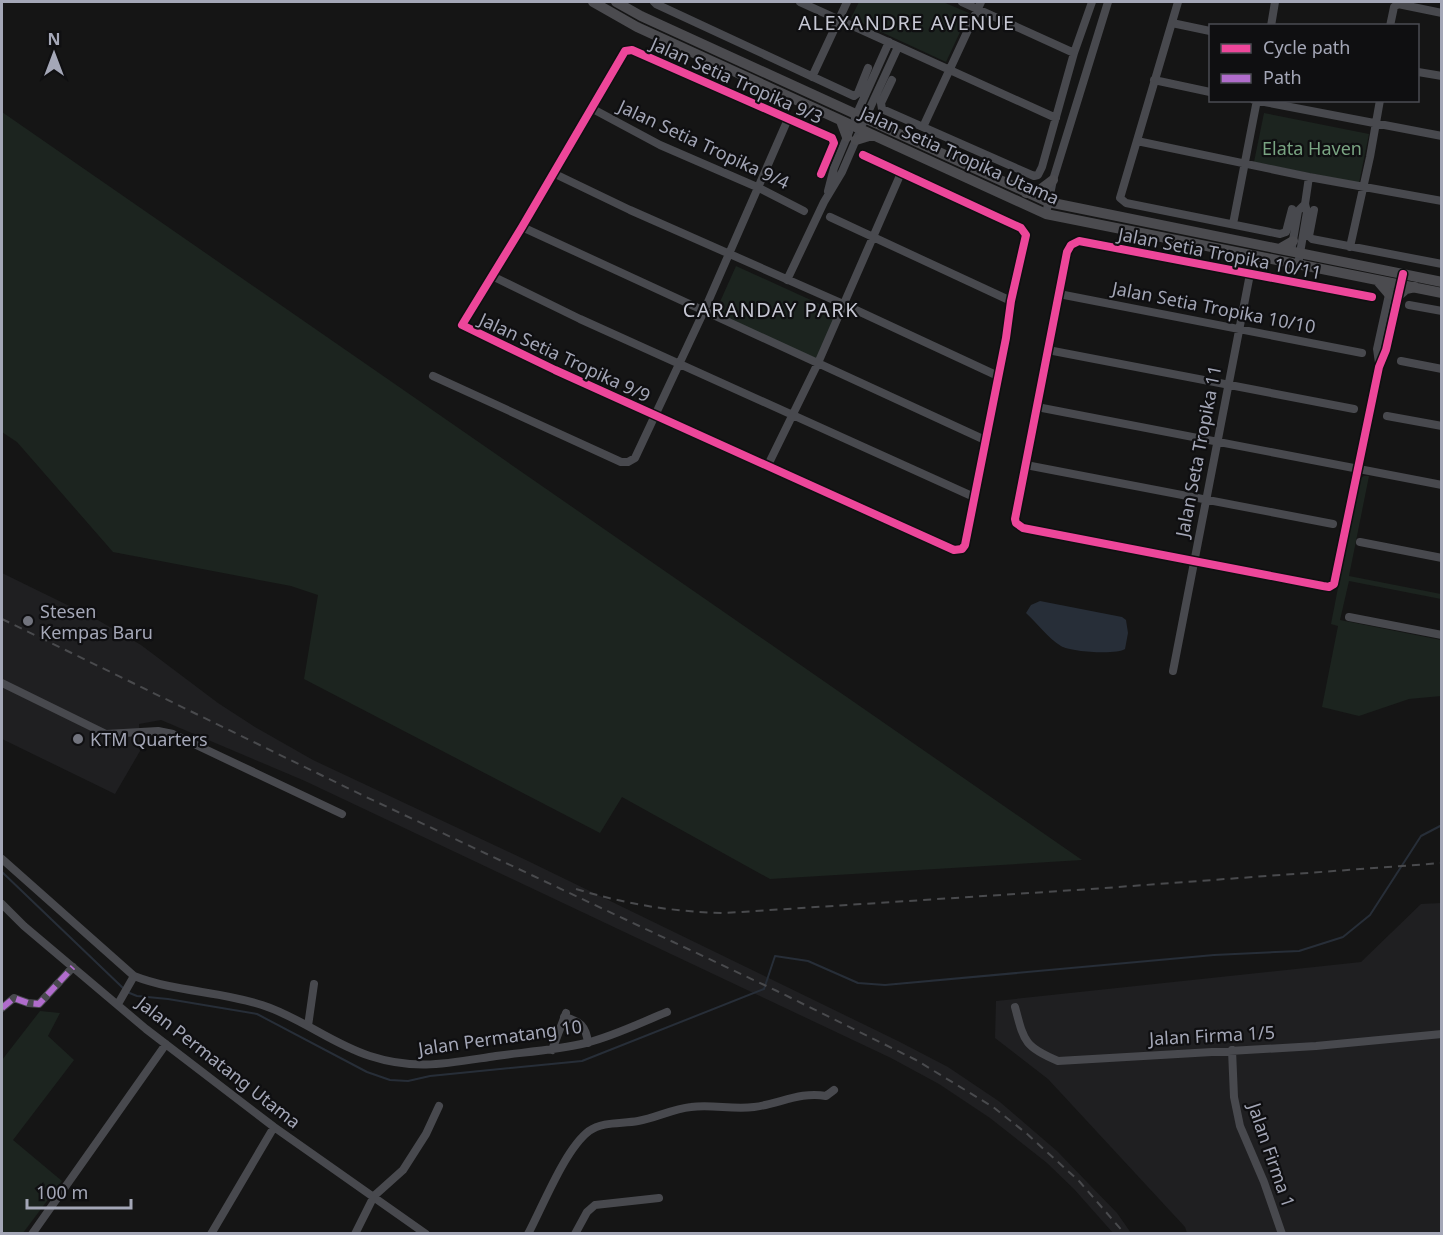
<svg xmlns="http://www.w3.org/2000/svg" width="1443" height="1235" viewBox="0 0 1443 1235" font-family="'Noto Sans',sans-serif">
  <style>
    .built { fill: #1f1f21 }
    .green { fill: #1c241f }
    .water { fill: #272e38 }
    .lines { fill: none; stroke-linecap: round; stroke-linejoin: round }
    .stream { stroke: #272e38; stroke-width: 2 }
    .minor { stroke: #48494e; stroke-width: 8 }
    .major { stroke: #4b4b4f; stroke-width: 10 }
    .rail { stroke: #494a4d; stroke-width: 2; stroke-dasharray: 8 6; stroke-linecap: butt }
    .quiet { stroke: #b06ccc; stroke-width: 6; stroke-dasharray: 12 6; stroke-linecap: butt }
    .cycleway-casing { stroke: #0f0f11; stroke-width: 11 }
    .cycleway { stroke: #ed469a; stroke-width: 8 }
    .poi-dot { fill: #72747e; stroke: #0f0f11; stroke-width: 2 }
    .labels { text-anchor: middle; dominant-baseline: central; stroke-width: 4.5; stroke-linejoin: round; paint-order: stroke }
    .street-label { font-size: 18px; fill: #a4a7b7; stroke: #0f0f11 }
    .park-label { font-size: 18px; fill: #79a482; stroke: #0f0f11 }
    .poi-label { font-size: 18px; fill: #a4a7b7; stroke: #0f0f11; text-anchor: start }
    .neighbourhood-label { font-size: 20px; letter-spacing: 1.5px; fill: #c6c7d3; stroke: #0f0f11 }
  </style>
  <rect width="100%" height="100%" fill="#151515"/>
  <path class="built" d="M2 573 96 619 141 645 218 703 255 727 313 760 528 861 898 1041 948 1067 1000 1102 1057 1151 1117 1213 1131 1233H1113L1074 1189 1047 1163 990 1118 939 1084 891 1058 305 781 161 720 139 724 140 751 115 794 2 739Z
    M1441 903V1233H1187L1185 1227 1048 1079 995 1038 996 1001 1361 962 1421 904Z"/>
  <path class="green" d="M859 2H943L969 13 946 62 851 18Z
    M2 112 1082 860 770 879 622 797 600 833 304 679 318 595 291 586 113 552 17 442 2 432Z
    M1264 113 1369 134 1359 183 1254 162Z
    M736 266 837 312 816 359 715 313Z
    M1364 476H1369L1349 576 1441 594V599L1349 581 1340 620 1441 640V696L1409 699 1359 716 1322 707 1338 626 1331 624 1359 479Z
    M40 1011 60 1013 48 1036 74 1060 13 1140 62 1181 23 1233H2V1060Z"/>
  <path class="water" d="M1040 601 1122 617 1126 620 1128 633 1125 649C1117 655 1070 652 1061 646 1048 638 1037 623 1026 613L1031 605Z"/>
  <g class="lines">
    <path class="stream" d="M2 872 123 988
      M127 992 137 996 168 999 257 1014 367 1072 390 1080 408 1081 430 1076 582 1061 764 989 775 956 808 961 858 983 885 985 1214 955 1299 951 1343 937 1370 915 1421 836 1442 825"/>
    <path class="minor" d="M654 2 656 4 854 96 858 93 868 68
      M800 2 1056 118
      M962 2 1074 53
      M1178 2 1120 198 1126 203 1280 234 1286 232 1292 209
      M1172 23 1210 31
      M1271 26 1275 2
      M1390 26 1394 7 1398 4 1442 13
      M1418 72 1442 76
      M812 77 847 2
      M892 80 881 103 882 109 1034 176 1038 175 1042 167 1074 53 1092 2
      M1154 80 1210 92
      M1254 100 1442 136
      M591 108 660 145 757 187 804 211
      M855 118 889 42
      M863 123 898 47
      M923 127 981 2
      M1137 141 1309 177 1442 201
      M553 173 630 210 843 304 998 376
      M821 174 834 143 832 138 632 50 625 51 522 227 462 325 555 370 954 550 962 549 965 545 1006 338 1011 301 1026 235 1021 228 863 155
      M828 191 834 168 849 132
      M1314 210 1309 236 1312 239 1442 264
      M1046 214 1053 180 1108 2
      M830 217 1011 301
      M1233 224 1257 100
      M522 227 985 440
      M1292 246 1298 211 1305 204
      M1350 247 1370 157 1380 100
      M1299 259 1307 212 1305 204 1309 177
      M492 276 580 319 974 497
      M787 280 824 202 842 172 858 135
      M1059 294 1362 353
      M1372 297 1079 241 1071 245 1067 252 1015 519 1016 523 1023 528 1323 586 1329 587 1334 584 1379 367 1386 350 1403 274
      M1409 305 1442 311
      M1048 350 1354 409
      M1401 361 1442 369
      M1379 363 1377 349 1390 290
      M433 376 621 462H628L635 458 704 311 788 119
      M1037 407 1442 485
      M1387 416 1442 426
      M768 465 818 363 901 173
      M1026 465 1333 524
      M1360 542 1442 558
      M1349 617 1442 635
      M1173 671 1250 274
      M2 683 106 734 158 731 173 734 342 814
      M2 859 134 976C175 992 220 991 262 1005 300 1017 332 1044 370 1056 416 1071 449 1063 496 1056 526 1052 556 1050 586 1043 614 1036 640 1023 667 1012
      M2 904 24 926 146 1029 274 1127 426 1234
      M118 1004 134 976
      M1015 1007C1024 1041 1024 1047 1058 1061L1316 1046 1442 1034
      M2 1008 14 998 28 1003 39 1004 73 967
      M564 1017C580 1021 586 1026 588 1043
      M308 1026 314 984
      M552 1050 566 1013
      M1232 1050 1234 1097 1240 1126 1264 1182 1282 1234
      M32 1234 166 1044
      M211 1234 274 1127
      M355 1234 374 1196 403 1170 426 1134 439 1106
      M528 1234C543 1206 565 1149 589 1131 603 1121 622 1124 638 1121 656 1118 672 1109 691 1107 712 1104 733 1110 754 1107 779 1104 801 1091 826 1096L834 1090
      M575 1234 587 1212 595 1205 659 1198"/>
    <path class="major" d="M593 2 637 27 1046 214 1442 293
      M616 2 641 16 1048 202 1442 282
      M841 121 847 137
      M856 140 869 136H875
      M1026 193 1037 192 1053 180
      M1279 249 1293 241
      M1377 280 1389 294
      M1398 296 1406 289 1415 287"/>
    <path class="rail" d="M2 619 364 796 777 991 916 1060 993 1107 1026 1133 1079 1181 1125 1234
      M576 889C625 904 673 912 725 913L1091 889 1442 863"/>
    <path class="quiet" d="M2 1008 14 998 28 1003 39 1004 73 967"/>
    <defs>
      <path id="cycleway" d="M821 174 834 143 832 138 632 50 625 51 522 227 462 325 555 370 954 550 962 549 965 545 1006 338 1011 301 1026 235 1021 228 863 155
        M1372 297 1079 241 1071 245 1067 252 1015 519 1016 523 1023 528 1323 586 1329 587 1334 584 1379 367 1386 350 1403 274"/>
    </defs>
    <use href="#cycleway" class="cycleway-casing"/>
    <use href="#cycleway" class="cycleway"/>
  </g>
  <g class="poi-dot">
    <circle cx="28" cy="621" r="6"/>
    <circle cx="78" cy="739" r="6"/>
  </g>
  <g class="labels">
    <g class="street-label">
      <text transform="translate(737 80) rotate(24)">Jalan Setia Tropika 9/3</text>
      <text transform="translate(704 144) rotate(25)">Jalan Setia Tropika 9/4</text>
      <text transform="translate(960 155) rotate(24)">Jalan Setia Tropika Utama</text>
      <text transform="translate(1220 253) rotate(11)">Jalan Setia Tropika 10/11</text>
      <text transform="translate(1214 307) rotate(11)">Jalan Setia Tropika 10/10</text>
      <text transform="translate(565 357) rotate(25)">Jalan Setia Tropika 9/9</text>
      <text transform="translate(1198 451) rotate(-79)">Jalan Seta Tropika 11</text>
      <text transform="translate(1212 1035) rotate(-3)">Jalan Firma 1/5</text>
      <text transform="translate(500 1037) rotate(-8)">Jalan Permatang 10</text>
      <text transform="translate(219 1062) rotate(38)">Jalan Permatang Utama</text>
      <text transform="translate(1272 1155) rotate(71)">Jalan Firma 1</text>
    </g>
    <g class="park-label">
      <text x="1312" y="148">Elata Haven</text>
    </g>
    <g class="poi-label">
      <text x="40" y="611">Stesen<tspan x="40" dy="21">Kempas Baru</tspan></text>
      <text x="90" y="739">KTM Quarters</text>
    </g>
    <g class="neighbourhood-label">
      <text x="907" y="22">ALEXANDRE AVENUE</text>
      <text x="771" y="309">CARANDAY PARK</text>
    </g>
  </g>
  <rect width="1443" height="1235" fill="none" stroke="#a4a7b7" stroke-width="6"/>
  <rect x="1209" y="24" width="210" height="78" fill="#0f0f11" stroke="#4b4c53" stroke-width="1.5"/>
  <rect x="1221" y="44" width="30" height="9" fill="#ed469a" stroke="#4b4c53" stroke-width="1.5"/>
  <text x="1263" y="54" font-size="18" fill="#a4a7b7">Cycle path</text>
  <rect x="1221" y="74" width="30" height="9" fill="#b06ccc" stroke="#4b4c53" stroke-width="1.5"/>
  <text x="1263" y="84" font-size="18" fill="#a4a7b7">Path</text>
  <g transform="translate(54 54)" stroke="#0f0f11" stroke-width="4.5" paint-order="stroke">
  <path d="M0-4.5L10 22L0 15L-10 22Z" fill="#a4a7b7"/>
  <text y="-9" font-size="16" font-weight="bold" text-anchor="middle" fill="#a4a7b7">N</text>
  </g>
  <path d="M27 1199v9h104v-9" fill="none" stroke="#a4a7b7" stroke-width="3"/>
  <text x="36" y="1199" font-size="18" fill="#a4a7b7" stroke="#0f0f11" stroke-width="4.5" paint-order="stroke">100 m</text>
</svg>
